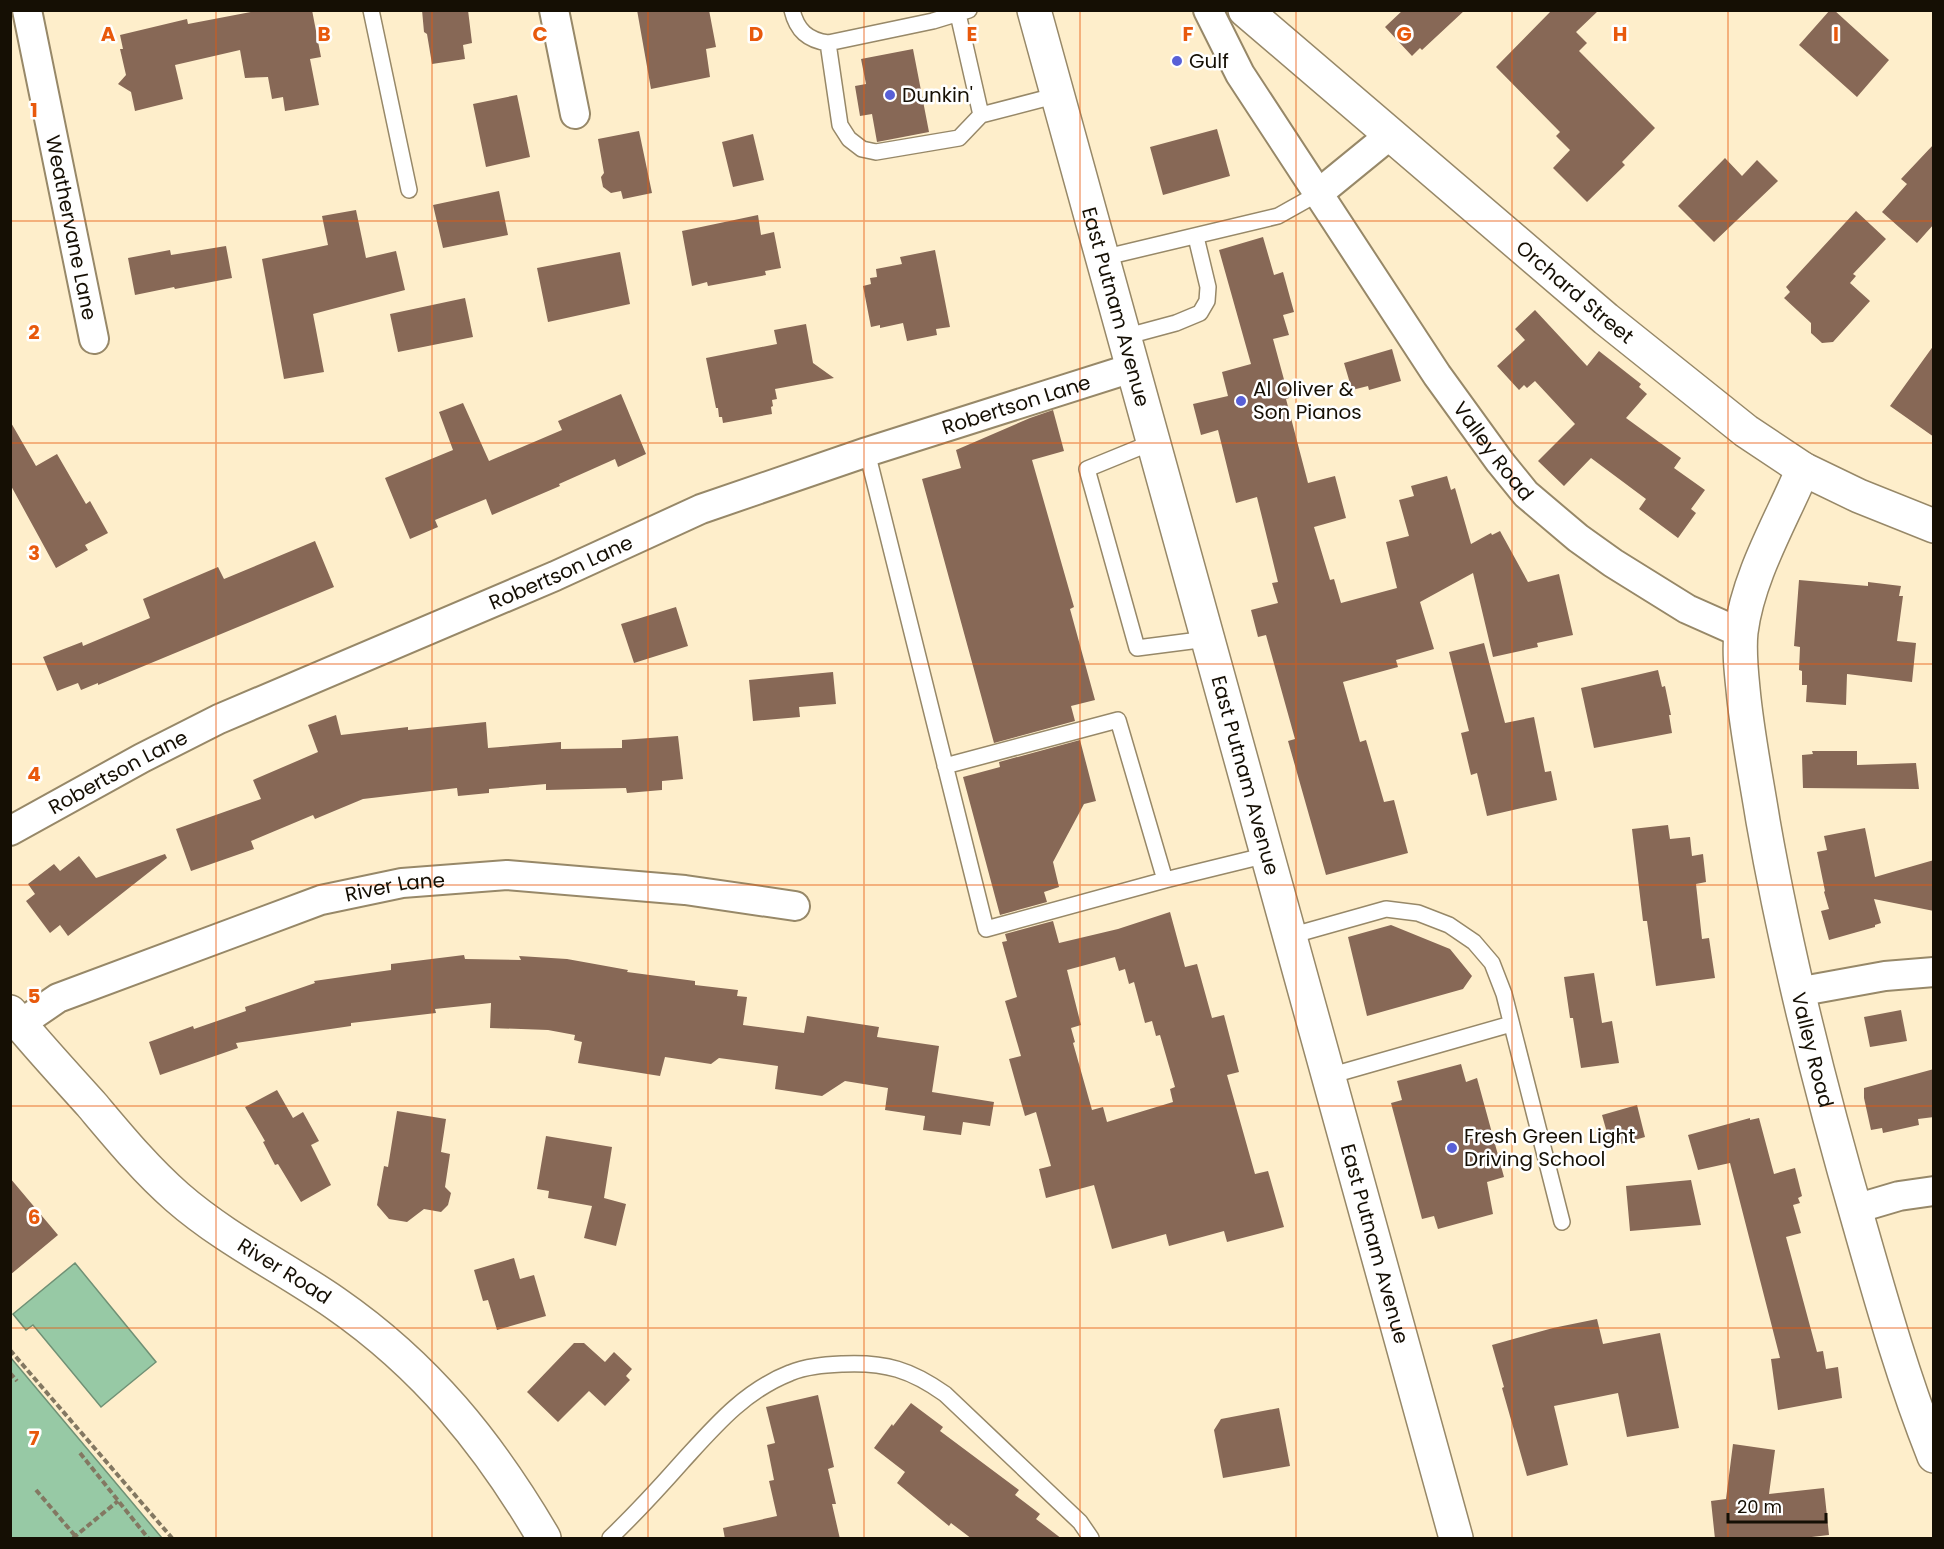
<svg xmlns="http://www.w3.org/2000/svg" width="1944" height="1549" viewBox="0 0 1944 1549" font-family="Poppins,sans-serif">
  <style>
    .water { fill: #97c9a5; stroke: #709175; stroke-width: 1.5 }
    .building { fill: #876856; fill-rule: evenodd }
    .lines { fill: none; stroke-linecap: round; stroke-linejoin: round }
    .lane-casing { stroke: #978868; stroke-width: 18 }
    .street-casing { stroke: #978868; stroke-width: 32 }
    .secondary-casing { stroke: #978868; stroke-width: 36 }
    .primary-casing { stroke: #978868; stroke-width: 36 }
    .path { stroke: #837862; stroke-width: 4; stroke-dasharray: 6 3; stroke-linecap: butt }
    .lane { stroke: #fff; stroke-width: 15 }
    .street { stroke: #fff; stroke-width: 28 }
    .secondary { stroke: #fff; stroke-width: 33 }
    .primary { stroke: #fff; stroke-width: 33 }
    .grid { fill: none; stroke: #e8590c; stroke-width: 1.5; stroke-opacity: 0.55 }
    .poi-dot { fill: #5860d7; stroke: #fff; stroke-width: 2 }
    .labels { text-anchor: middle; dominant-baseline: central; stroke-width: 5; stroke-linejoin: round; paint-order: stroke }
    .poi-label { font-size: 20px; fill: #150f04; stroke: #fff; text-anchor: start }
    .street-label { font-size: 20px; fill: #150f04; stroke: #fff }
    .grid-label { font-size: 20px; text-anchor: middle; font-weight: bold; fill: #e8590c; stroke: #fff; stroke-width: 5; stroke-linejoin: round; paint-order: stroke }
  </style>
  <rect width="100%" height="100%" fill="#feeecb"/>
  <path class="water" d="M75 1263 156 1362 101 1407 33 1325 26 1330 13 1314Z
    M10 1358H11L162 1538H11Z"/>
  <path class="building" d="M261 10H312L321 57 310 59 319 105 285 111 283 97 272 99 268 77 245 78 240 50 175 65 183 99 135 111 131 92 118 84 126 75 120 49H123L120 35 187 19 188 24Z
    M422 10H468L472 43 463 45 465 59 432 64 427 34 424 32Z
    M637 10H709L716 47 706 49 710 77 651 89Z
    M1403 10H1465L1422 50 1420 48 1412 56 1385 27Z
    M1552 10H1599L1576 32 1587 43 1579 51 1655 128 1622 162 1625 165 1587 202 1553 168 1570 150 1556 136 1560 132 1496 67Z
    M1830 10H1834L1889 60 1857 97 1799 45Z
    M913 49 929 132 877 142 872 114 860 116 855 86 866 84 861 59Z
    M517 95 530 157 486 167 473 104Z
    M1217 129 1230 176 1163 195 1150 147Z
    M639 131 652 193 623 199 621 191 611 193 603 187 601 177 604 173 598 139Z
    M753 134 764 180 733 187 722 142Z
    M1934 144V224L1917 243 1882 212 1907 184 1901 179Z
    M1725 158 1742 176 1757 160 1778 181 1714 242 1678 206Z
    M499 191 508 235 443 248 433 205Z
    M356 210 366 258 396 251 405 290 313 314 324 372 284 379 262 259 328 245 322 216Z
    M1856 211 1886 239 1853 274 1856 276 1850 283 1870 301 1833 342 1822 343 1811 333V323L1784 298 1790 292 1786 287Z
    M758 215 761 235 774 232 781 268 765 271 766 275 708 286 707 282 692 286 682 231Z
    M1263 237 1274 275 1283 272 1294 312 1283 315 1289 335 1273 339 1289 398 1286 399 1308 483 1335 476 1346 518 1314 527 1330 580 1334 579 1341 603 1397 588 1386 542 1409 536 1399 500 1414 496 1411 486 1447 476 1451 490 1455 488 1471 544 1491 533 1492 535 1500 531 1528 582 1559 574 1573 635 1537 643 1538 647 1493 657 1473 573 1420 602 1434 649 1396 660 1398 667 1343 682 1360 742 1366 740 1384 802 1394 800 1408 853 1326 875 1288 741 1295 739 1266 635 1258 637 1251 610 1278 603 1272 583 1278 582 1257 497 1236 503 1218 430 1201 435 1193 404 1228 396 1222 372 1251 364 1219 250Z
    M226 246 232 278 175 289 174 287 135 295 128 258 170 250 171 255Z
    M935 250 950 327 936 329 937 335 907 341 903 323 880 328V325L871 327 863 286 871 284 870 278 877 277 876 269 902 264 900 257Z
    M620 252 630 304 548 322 537 268Z
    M465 298 473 337 398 352 390 314Z
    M1535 310 1587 366 1599 351 1641 384 1639 387 1647 394 1626 418 1681 458 1674 468 1705 490 1691 509 1696 513 1678 538 1639 509 1646 499 1591 458 1564 486 1538 461 1575 424 1535 381 1527 388 1524 385 1519 390 1497 366 1525 340 1515 329Z
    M806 324 813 363 834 378 775 389 777 399 772 400 773 406 771 407 772 414 723 423 722 417H719L718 408H716L706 358 777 344 774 330Z
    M1934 345V437L1890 406Z
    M1392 349 1401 381 1369 390 1368 386 1352 390 1344 363Z
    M621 394 646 454 618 467 615 459 559 484 560 486 492 515 486 499 435 520 438 527 410 539 385 478 453 450 439 412 463 403 489 461 562 430 558 421Z
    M1053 410 1064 451 1032 460 1074 607 1070 609 1095 700 1071 706 1075 721 994 743 922 479 961 468 956 450 1030 418Z
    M10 421 36 466 57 454 86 504 90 501 108 533 85 545 88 550 56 568 10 484Z
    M315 541 334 587 98 685V683L81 690 78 683 57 691 43 657 82 642 83 646 150 618 143 599 218 567 224 579Z
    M1799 580 1868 586V582L1901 586 1899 596H1903L1897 641 1916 643 1912 682 1847 674 1846 705 1806 702 1807 685H1802V671L1799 670 1800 647 1794 646Z
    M676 607 688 646 634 663 621 624Z
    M1484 643 1505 723 1534 717 1545 772 1551 771 1557 800 1487 816 1477 773 1471 775 1461 733 1469 731 1449 652Z
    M1658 670 1662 687 1665 686 1671 715H1669L1672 733 1594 748 1581 688Z
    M833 672 836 704 799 707 800 717 753 721 749 680Z
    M336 715 341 735 408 727V730L486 722 488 748 561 742V749L622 748V740L678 736 683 779 662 781V790L627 793 626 788 546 790V784L489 789V793L458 796 457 788 363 799 315 819 313 815 251 841 254 849 191 871 176 829 261 799 253 780 318 752 308 725Z
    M1080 740 1096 801 1084 804 1053 862 1059 887 1044 892 1047 902 1000 915 963 777 1000 767 999 762Z
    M1812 751H1857V765L1916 763 1919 789 1803 788 1802 755 1813 754Z
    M1668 825 1670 839 1690 837 1692 856 1703 854 1706 882 1696 884 1702 939 1709 938 1715 978 1656 986 1647 921H1643L1632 829Z
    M1865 828 1875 877 1934 860V911L1874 899 1881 923 1875 925V927L1829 940 1821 911 1829 909 1824 892 1825 891 1817 852 1827 850 1824 836Z
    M165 854 167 858 68 936 60 925 50 933 26 901 35 894 28 884 54 864 60 871 79 856 96 878Z
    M1170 912 1185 967 1197 964 1212 1018 1224 1015 1239 1072 1227 1075 1255 1174 1268 1171 1284 1227 1227 1242 1224 1231 1169 1246 1166 1234 1112 1249 1094 1185 1046 1198 1039 1169 1051 1166 1036 1112 1025 1116 1009 1059 1021 1056 1005 1001 1017 997 1002 942 1007 941 1005 934 1053 921 1059 943 1118 929ZM1115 957 1119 971 1125 969 1129 984 1134 982 1145 1023 1152 1021 1156 1036 1160 1035 1175 1087 1170 1089 1173 1102 1107 1122 1103 1107 1092 1110 1073 1043 1075 1042 1071 1028 1081 1025 1067 970Z
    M1391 925 1450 949 1472 976 1463 989 1367 1016 1348 937Z
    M464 955 465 959 521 960 519 956 567 959 628 970 627 972 695 981V985L738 990 737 996 747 997 743 1025 804 1033 807 1016 879 1027 877 1037 939 1046 932 1092 994 1102 990 1126 963 1122 961 1135 923 1130 925 1116 885 1110 888 1088 845 1081 822 1096 775 1089 778 1066 719 1058 711 1064 665 1057 660 1076 578 1063 582 1042 574 1040 575 1035 548 1030 490 1028 491 1003 435 1009 436 1013 351 1023V1026L236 1043 238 1048 160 1075 149 1042 193 1026 194 1029 246 1011 245 1007 315 983 314 981 391 970V964Z
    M1594 973 1602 1023 1612 1021 1619 1063 1581 1068 1573 1018H1570L1564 977Z
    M1901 1010 1907 1041 1870 1047 1864 1017Z
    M1461 1064 1466 1082 1477 1078 1504 1177 1487 1182 1493 1214 1438 1229 1434 1216 1422 1219 1391 1103 1402 1100 1397 1081Z
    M1934 1069V1117L1918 1119 1919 1125 1883 1133 1882 1128 1871 1130 1864 1098V1088Z
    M277 1090 293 1118 303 1112 319 1141 311 1145 331 1185 301 1202 278 1164 275 1165 263 1142 265 1141 245 1107Z
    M1637 1105 1645 1137 1611 1147 1602 1115Z
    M397 1111 446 1119 441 1152 450 1154 445 1187 451 1193 448 1205 441 1212 424 1209 407 1222 389 1219 377 1205 384 1166 388 1167Z
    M1750 1118V1120L1759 1118 1774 1174 1795 1168 1802 1196 1798 1198 1800 1203 1793 1205 1801 1233 1786 1237 1817 1352 1823 1351 1826 1369 1838 1367 1842 1398 1778 1410 1771 1359 1780 1358 1730 1163 1698 1170 1688 1135Z
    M546 1136 612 1147 604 1198 626 1204 616 1246 584 1238 592 1206 548 1198 549 1191 537 1189Z
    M10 1178 58 1235 10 1275Z
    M1691 1180 1701 1225 1630 1231 1626 1186Z
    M514 1258 520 1279 534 1275 546 1316 497 1330 488 1300 483 1301 474 1270Z
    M1597 1319 1603 1344 1660 1333 1679 1428 1627 1437 1618 1393 1554 1406 1568 1465 1527 1476 1502 1388 1504 1387 1492 1345 1553 1328Z
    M574 1343H584L605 1362 614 1352 632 1369 626 1376 630 1380 605 1406 589 1391 558 1422 527 1392Z
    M818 1395 834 1467 828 1469 836 1504H832L840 1539H725L723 1528 777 1516 769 1481 774 1480 767 1445 775 1443 766 1407Z
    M911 1403 943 1427 940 1431 1019 1490 1015 1495 1040 1514 1036 1519 1062 1539H972L951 1523 949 1526 897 1483 905 1472 874 1448 892 1424 893 1426Z
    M1279 1408 1290 1466 1223 1478 1214 1430 1221 1419Z
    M1733 1444 1775 1450 1769 1494 1824 1488 1829 1535 1794 1539H1715L1711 1501 1726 1499Z"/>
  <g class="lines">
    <defs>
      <path id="lane" d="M371 10 409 190
        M792 10C797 31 808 40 828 43L933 21 969 10
        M958 14 981 115
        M828 43 840 125 849 139 862 149 876 152 959 138 981 115 1058 95
        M1102 258 1278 216 1319 193
        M1124 337 1176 323 1200 313 1207 301 1208 287 1196 237
        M1153 442 1087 469 1137 648 1207 639
        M867 452 986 929 1165 880 1267 855
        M945 766 1118 720 1165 880
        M1290 936 1386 909 1418 913 1449 925 1474 942 1492 963 1504 994 1562 1222
        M1329 1076 1511 1024
        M610 1538C635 1514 659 1488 682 1462 714 1427 744 1391 790 1373 806 1366 826 1365 843 1364 886 1362 911 1370 945 1394L1080 1522 1091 1538"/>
      <g id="street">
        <path id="s1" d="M27 10 94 339"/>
        <path d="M554 10 575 114"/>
        <path id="s2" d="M1208 10 1240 74 1437 375 1500 462 1526 494 1578 538 1613 563 1687 609 1741 633"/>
        <path d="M1319 193 1390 135"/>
        <path id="s3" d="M10 831 142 758 219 719 555 576 701 509 867 452 1132 368"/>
        <path d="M1797 992 1885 976 1934 972"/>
        <path id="s4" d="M20 1024 58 998 321 900 402 883 507 875 685 890 795 906"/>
        <path d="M1855 1209 1899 1196 1934 1191"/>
      </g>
      <g id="secondary">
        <path id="s5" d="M1245 10 1606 319 1746 431 1803 469 1859 496 1934 526"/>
        <path id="s6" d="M1803 469C1781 521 1748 576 1741 632 1739 651 1741 670 1743 689 1747 733 1756 777 1763 821 1787 958 1821 1092 1860 1226 1882 1303 1904 1381 1934 1456"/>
        <path id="s7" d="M10 1012C36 1044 64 1074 91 1104 118 1136 145 1169 177 1197 225 1239 283 1267 335 1303 426 1366 489 1444 544 1538"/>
      </g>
      <g id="primary">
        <path id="s8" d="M1034 10 1456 1538"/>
      </g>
    </defs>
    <use href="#lane" class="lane-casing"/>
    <use href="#street" class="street-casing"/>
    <use href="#secondary" class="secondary-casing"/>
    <use href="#primary" class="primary-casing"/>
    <path class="path" d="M10 1350 172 1538
      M10 1373 17 1381
      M80 1453 148 1538
      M36 1490 77 1538
      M73 1538 118 1501"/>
    <use href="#lane" class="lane"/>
    <use href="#street" class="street"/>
    <use href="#secondary" class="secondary"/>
    <use href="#primary" class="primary"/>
  </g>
  <path class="grid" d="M216 10V1538M432 10V1538M648 10V1538M864 10V1538M1080 10V1538M1296 10V1538M1512 10V1538M1728 10V1538M10 221H1934M10 443H1934M10 664H1934M10 885H1934M10 1106H1934M10 1328H1934"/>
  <g class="poi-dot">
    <circle cx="1177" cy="61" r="6"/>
    <circle cx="890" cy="95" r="6"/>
    <circle cx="1241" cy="401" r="6"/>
    <circle cx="1452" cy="1148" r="6"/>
  </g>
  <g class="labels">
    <g class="poi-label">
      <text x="1189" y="61">Gulf</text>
      <text x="902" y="95">Dunkin'</text>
      <text x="1253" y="389">Al Oliver &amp;<tspan x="1253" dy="23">Son Pianos</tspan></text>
      <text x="1464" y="1136">Fresh Green Light<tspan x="1464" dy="23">Driving School</tspan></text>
    </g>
    <g class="street-label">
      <text stroke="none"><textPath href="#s1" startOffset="222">Weathervane Lane</textPath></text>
      <text stroke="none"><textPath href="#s5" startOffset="434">Orchard Street</textPath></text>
      <text stroke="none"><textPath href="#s8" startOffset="308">East Putnam Avenue</textPath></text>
      <text stroke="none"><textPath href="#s3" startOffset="1095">Robertson Lane</textPath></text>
      <text stroke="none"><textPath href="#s2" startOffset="526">Valley Road</textPath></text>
      <text stroke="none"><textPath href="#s3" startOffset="609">Robertson Lane</textPath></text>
      <text stroke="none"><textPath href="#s3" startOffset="123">Robertson Lane</textPath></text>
      <text stroke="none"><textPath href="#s8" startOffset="794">East Putnam Avenue</textPath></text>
      <text stroke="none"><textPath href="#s4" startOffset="402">River Lane</textPath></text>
      <text stroke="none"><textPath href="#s6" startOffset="600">Valley Road</textPath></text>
      <text stroke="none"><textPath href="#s8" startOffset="1280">East Putnam Avenue</textPath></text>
      <text stroke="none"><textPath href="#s7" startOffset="380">River Road</textPath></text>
    </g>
  </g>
  <g class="grid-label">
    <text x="108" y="41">A</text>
    <text x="324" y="41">B</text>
    <text x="540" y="41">C</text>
    <text x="756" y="41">D</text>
    <text x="972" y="41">E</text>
    <text x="1188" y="41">F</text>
    <text x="1404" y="41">G</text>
    <text x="1620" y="41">H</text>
    <text x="1836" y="41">I</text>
    <text x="34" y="117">1</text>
    <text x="34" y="339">2</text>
    <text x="34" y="560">3</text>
    <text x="34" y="781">4</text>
    <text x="34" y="1003">5</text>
    <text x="34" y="1224">6</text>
    <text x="34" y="1445">7</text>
  </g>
  <rect width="1944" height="1549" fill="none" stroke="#150f04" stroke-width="24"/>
  <path d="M1728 1513v9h98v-9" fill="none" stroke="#150f04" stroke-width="3"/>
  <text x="1737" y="1513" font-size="18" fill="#150f04" stroke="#ffffff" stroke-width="4.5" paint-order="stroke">20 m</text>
</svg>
